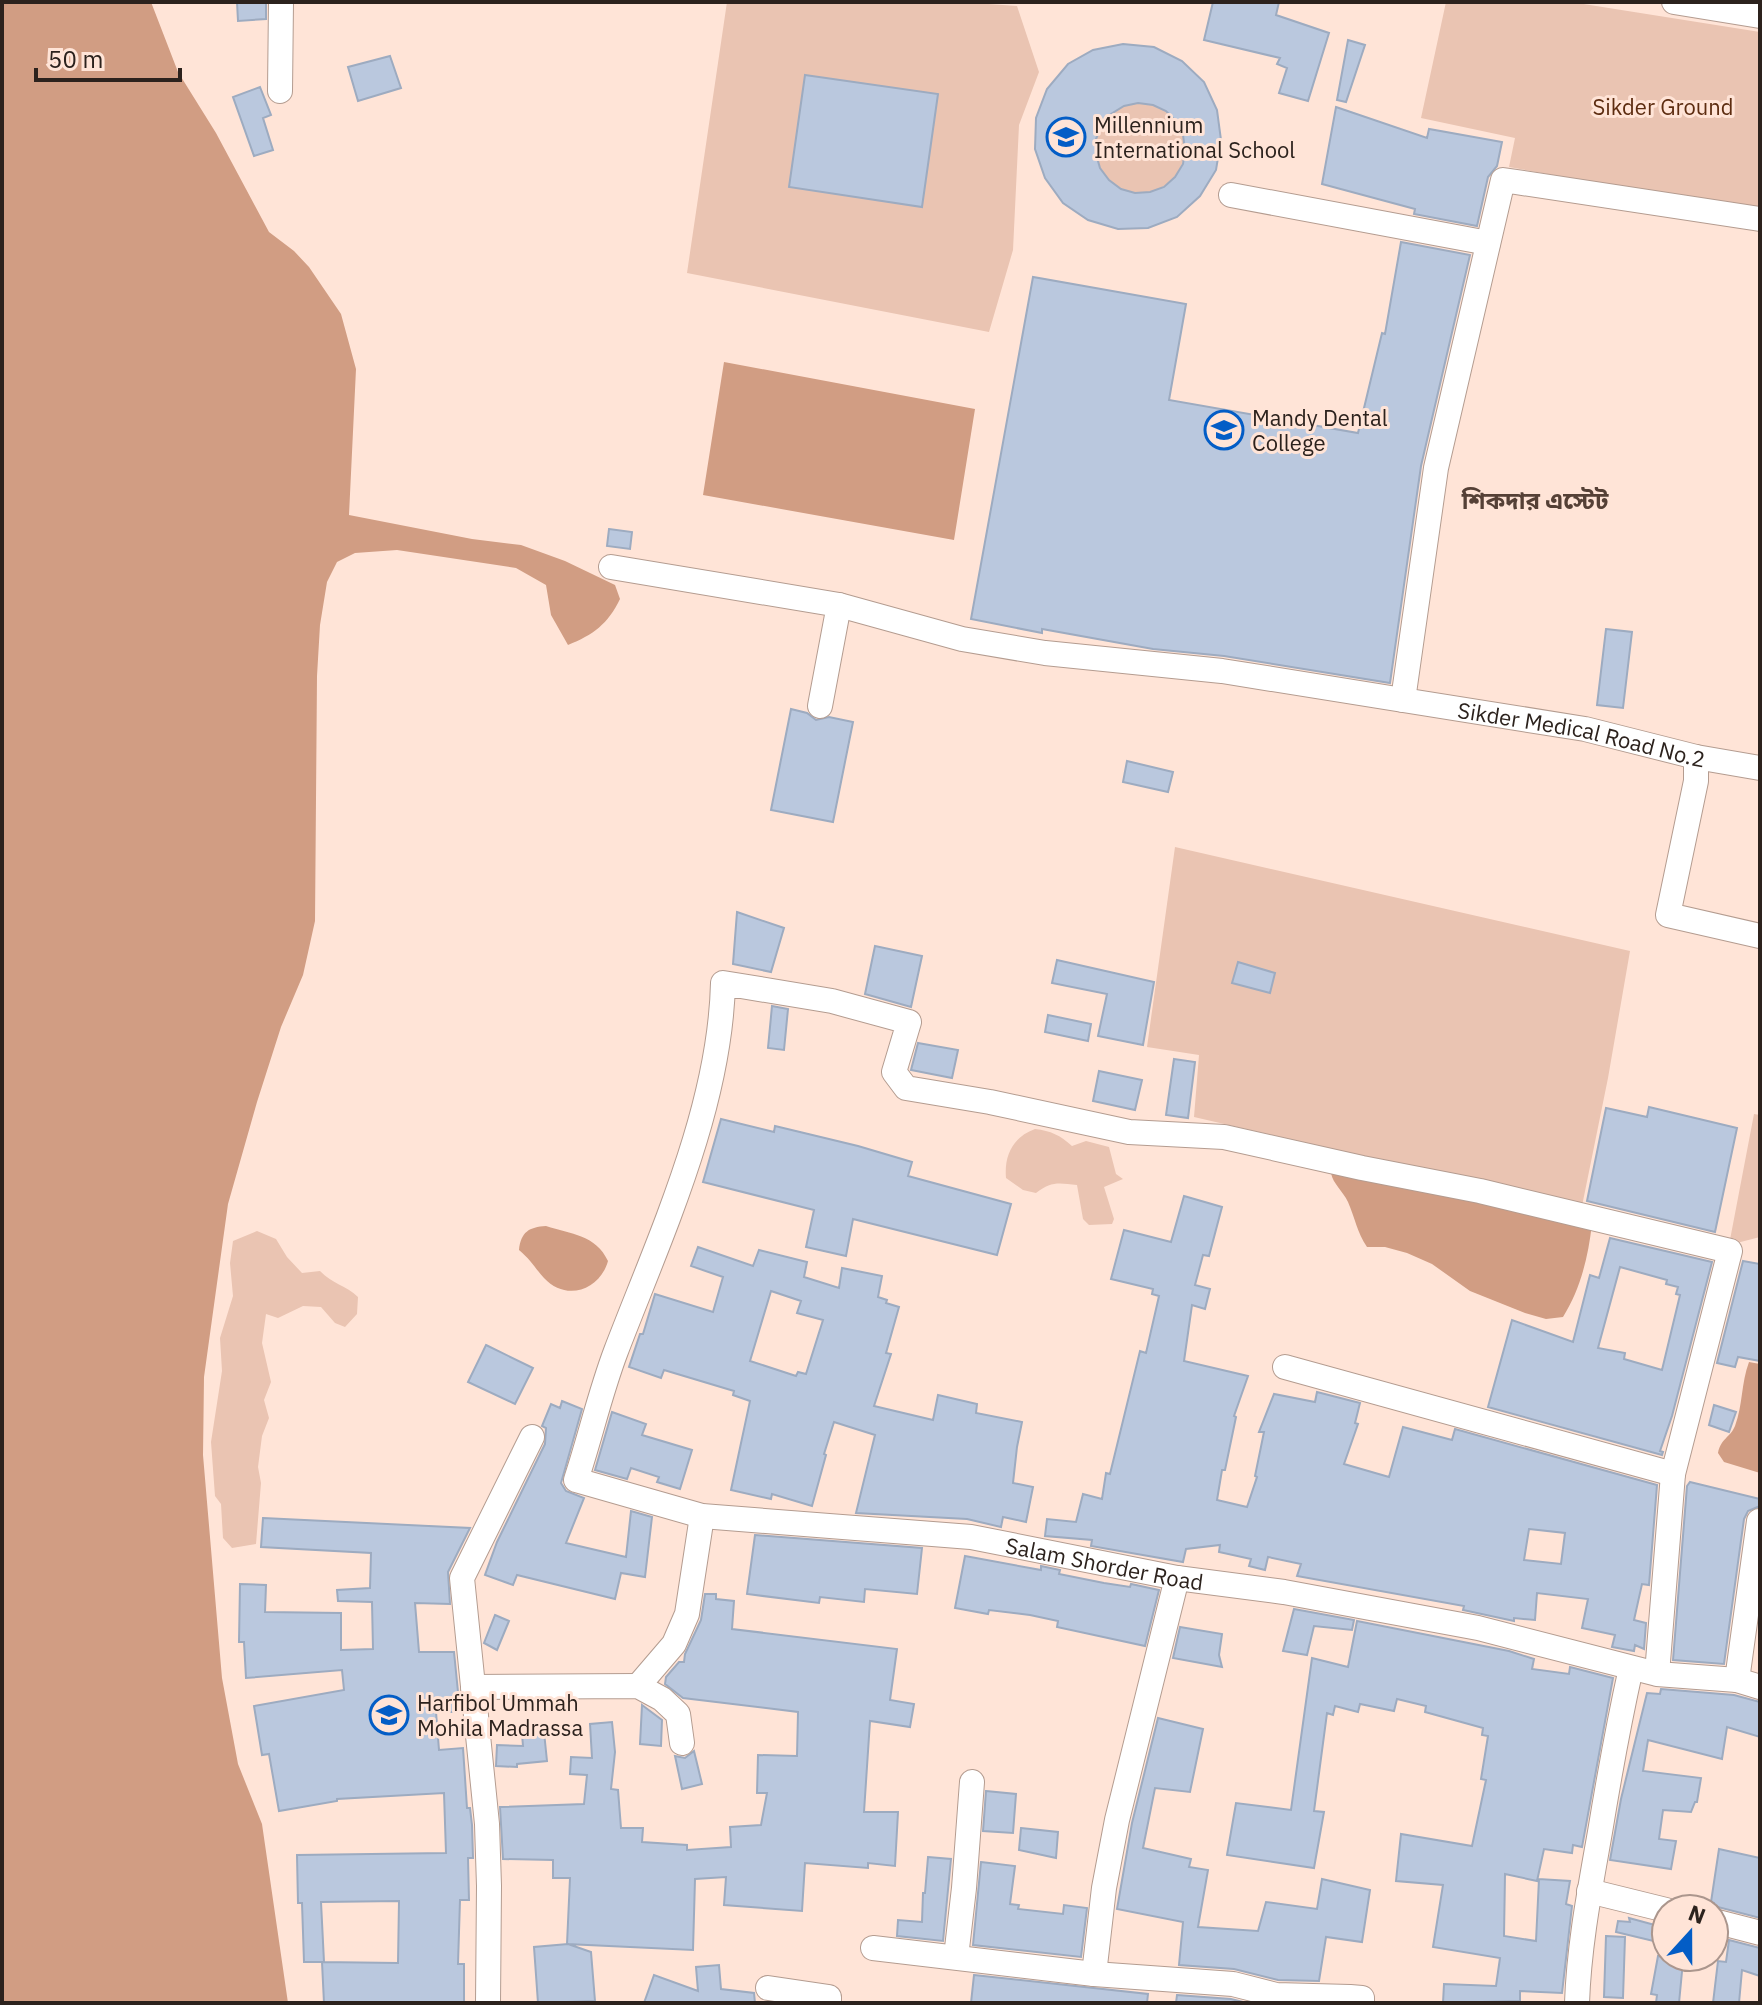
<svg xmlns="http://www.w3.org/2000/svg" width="1762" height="2005" viewBox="0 0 1762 2005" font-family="'IBM Plex Sans','Noto Sans Bengali',sans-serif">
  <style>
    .green { fill: #eac4b2 }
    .water { fill: #d19d83 }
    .building { fill: #bac8de; stroke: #9dabc0; stroke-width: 2; fill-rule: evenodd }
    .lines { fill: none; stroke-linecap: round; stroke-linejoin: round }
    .minor-casing { stroke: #b49c90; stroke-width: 26 }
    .minor { stroke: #fff; stroke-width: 24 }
    .labels { text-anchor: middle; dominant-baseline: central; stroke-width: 6; stroke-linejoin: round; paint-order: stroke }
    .park-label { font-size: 22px; fill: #5d2c10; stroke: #ffe4d7 }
    .poi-label { font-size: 22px; fill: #2c221d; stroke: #ffe4d7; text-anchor: start }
    .street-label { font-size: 22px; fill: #2c221d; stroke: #ffe4d7 }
    .neighbourhood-label { font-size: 24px; font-weight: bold; fill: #554036; stroke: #ffe4d7 }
  </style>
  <rect width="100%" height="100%" fill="#ffe4d7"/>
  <path class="green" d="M727 2H960L1017 6 1039 72 1019 125 1013 250 989 332 687 273Z
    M1446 2H1571L1760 32V213L1509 167 1515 138 1421 118Z
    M1095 148a45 45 0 1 1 90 0a45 45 0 1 1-90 0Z
    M1175 847 1630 951 1608 1078 1582 1206 1194 1117 1199 1055 1147 1047Z
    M1754 1114 1760 1115V1237L1729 1245Z
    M1035 1129C1051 1131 1060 1135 1072 1146L1086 1141 1109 1147 1116 1174 1123 1179 1104 1187 1114 1219 1112 1224 1089 1225 1083 1219 1077 1185C1059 1183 1051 1181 1036 1193L1023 1190 1006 1178C1004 1155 1013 1137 1035 1129Z
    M257 1231 276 1239 287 1257 302 1273 320 1271C332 1284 346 1285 358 1297L357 1314 345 1327 335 1323 321 1307 303 1306 278 1318 266 1314 262 1343 271 1382 264 1400 269 1418 262 1436 258 1467 261 1483 256 1544 232 1548 223 1538 221 1504 215 1496 211 1442 222 1371 220 1338 233 1296 230 1263 233 1241Z"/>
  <path class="water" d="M2 2H151L178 72 216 133 269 232 294 251 309 267 341 314 356 369 349 515 472 539 521 545 565 561 615 585 620 599C608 624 593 635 568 645L551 615 546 585 516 568 397 550 355 553 337 562 327 582 320 625 317 676 315 921 303 975 281 1027 257 1102 228 1204 204 1377 203 1455 222 1678 238 1764 262 1824 288 2003H2Z
    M724 362 975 409 954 540 703 495Z
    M1331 1173 1592 1224C1588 1257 1581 1288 1563 1317L1546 1319 1525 1313 1470 1291 1432 1264 1407 1253 1385 1247H1367C1357 1232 1355 1218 1348 1202 1343 1191 1333 1184 1331 1173Z
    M546 1226C571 1234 596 1235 608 1261 600 1290 566 1302 544 1278 535 1268 530 1259 519 1250 521 1232 529 1227 546 1226Z
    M1749 1362 1760 1364V1473L1724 1462 1718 1453C1721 1438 1730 1438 1735 1426 1743 1405 1741 1383 1749 1362Z"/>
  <path class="building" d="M237 2H266V19L238 21Z
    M1213 2H1279L1276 15 1329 33 1308 101 1279 93 1287 68 1277 64 1280 58 1204 40Z
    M1348 40 1365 45 1346 102 1337 100Z
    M1123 44 1154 47 1182 61 1204 82 1217 110 1221 140 1216 170 1200 196 1177 217 1148 228 1118 229 1088 220 1063 203 1045 178 1035 149 1036 118 1047 89 1068 64 1093 50ZM1138 103 1153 105 1166 111 1177 122 1183 135 1185 150 1183 164 1175 177 1164 187 1150 192 1135 193 1121 189 1109 180 1100 168 1096 154V139L1102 125 1111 114 1124 106Z
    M390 56 401 88 358 101 348 67Z
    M805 75 938 94 922 207 789 187Z
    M260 87 271 115 263 118 273 150 254 156 233 97Z
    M1336 107 1427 138 1429 129 1502 142 1497 166 1488 177 1477 226 1414 214 1415 209 1322 184Z
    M1401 242 1470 255 1421 466 1390 683 1224 656 1153 649 1042 629V633L971 619 1033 277 1186 304 1169 400 1358 433 1382 333 1385 334Z
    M609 529 632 532 630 549 607 546Z
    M1606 629 1632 632 1623 708 1597 705Z
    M791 709 807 713 816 720 829 717 853 722 833 822 771 810Z
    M1127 761 1173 772 1168 792 1123 782Z
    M737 912 784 928 771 972 733 964Z
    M875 946 922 956 911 1007 865 994Z
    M1057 960 1154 982 1143 1045 1098 1036 1107 994 1052 983Z
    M1238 962 1275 973 1270 993 1232 983Z
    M772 1006 788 1009 784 1050 768 1048Z
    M1048 1015 1091 1024 1088 1041 1045 1032Z
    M918 1043 958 1050 952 1078 911 1070Z
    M1174 1059 1195 1062 1188 1118 1166 1115Z
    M1099 1071 1142 1080 1135 1110 1093 1101Z
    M1649 1107 1737 1128 1715 1232 1587 1201 1606 1108 1647 1117Z
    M721 1119 774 1132 775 1126 858 1146 912 1162 908 1176 1011 1204 997 1255 853 1219 846 1256 806 1247 814 1210 703 1182Z
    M1184 1196 1222 1207 1209 1256 1203 1255 1195 1285 1210 1289 1205 1309 1192 1305 1184 1361 1248 1376 1234 1416 1236 1417 1225 1470H1222L1217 1500 1247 1507 1257 1477 1255 1476 1264 1432H1259L1274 1394 1315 1402 1317 1392 1360 1403 1355 1423 1358 1424 1344 1464 1389 1477 1403 1427 1452 1440 1455 1429 1657 1485 1649 1585 1642 1584 1634 1620 1646 1623 1644 1649 1635 1645 1634 1651 1612 1647 1615 1635 1582 1628 1588 1599 1537 1593 1535 1620 1514 1618V1621L1463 1610 1464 1606 1297 1576 1301 1564 1268 1557 1265 1570 1249 1566 1251 1559 1219 1552 1220 1545 1186 1549 1183 1562 1091 1546 1092 1540 1045 1536 1047 1519 1076 1522 1083 1494 1102 1499 1106 1473 1110 1474 1140 1351 1146 1353 1159 1296 1152 1294 1153 1289 1111 1279 1124 1230 1171 1242ZM1529 1529 1565 1533 1561 1564 1524 1560Z
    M1610 1238 1712 1262 1672 1416 1660 1451 1663 1452 1662 1455 1488 1407 1512 1320 1573 1342 1590 1275 1599 1278ZM1620 1267 1667 1280 1666 1284 1678 1287 1676 1294 1680 1295 1662 1370 1624 1359 1625 1353 1598 1348Z
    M698 1247 753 1266 759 1250 807 1262 804 1277 839 1288 842 1268 882 1276 878 1297 887 1300 886 1303 899 1307 886 1353 891 1354 874 1406 933 1420 938 1395 977 1404 976 1413 1022 1422 1017 1447 1013 1483 1033 1487 1026 1522 1003 1517 1001 1527 967 1519 856 1513 875 1435 834 1422 824 1454 826 1455 812 1506 772 1494 771 1499 731 1490 750 1401 733 1395 734 1391 664 1370 661 1378 629 1367 640 1334H643L655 1294 713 1312 723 1277 691 1266ZM771 1291 801 1301 797 1313 823 1320 806 1374 798 1372 796 1376 750 1361Z
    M1743 1261 1760 1264V1361L1738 1357 1735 1367 1717 1363Z
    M486 1345 533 1368 515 1404 468 1382Z
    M562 1401 582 1409 561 1483 566 1491 584 1498 566 1543 626 1557 631 1511 652 1517 645 1577 621 1573 615 1599 517 1575 513 1585 485 1575 497 1542 545 1444 546 1428 542 1426 551 1404 560 1408Z
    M1714 1405 1736 1412 1729 1432 1709 1425Z
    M612 1412 646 1424 642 1435 692 1450 680 1489 657 1482 659 1477 631 1468 627 1479 595 1470Z
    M1690 1482 1760 1499V1506L1748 1511 1744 1519 1724 1664 1673 1660 1687 1486Z
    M263 1518 470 1528 448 1572 450 1604 415 1603 419 1652H454L460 1712H436L439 1750 463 1748 467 1808H470L472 1825 473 1858H468L469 1900H460L458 1964H464V2003H324L322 1962 398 1963 399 1901 321 1902 324 1962H304L302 1903H298L297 1855 446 1853 444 1793 337 1799V1801L279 1811 269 1754 262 1755 254 1706 344 1690 342 1670 246 1678 244 1642H239L240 1584 266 1585 265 1612 341 1613V1650L373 1649 372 1602 338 1601 337 1590 370 1588 371 1553 261 1547Z
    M755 1535 922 1548 917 1594 865 1589 864 1602 820 1597 819 1603 747 1594Z
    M965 1556 1041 1570V1566L1060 1570 1059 1574 1104 1583 1130 1587 1131 1584 1159 1590 1145 1646 1057 1627 1058 1621 1030 1615 989 1610 988 1614 955 1608Z
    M705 1594H716V1599L734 1601 732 1629 897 1649 890 1700 914 1704 910 1727 870 1721 864 1812H898L895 1866 868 1863V1868L805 1863 802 1911 724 1905 726 1877 695 1879 693 1950 567 1944 570 1878H553V1860L503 1859 500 1807 584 1804 587 1775 570 1774 571 1757 592 1758 590 1724 612 1722 615 1752 611 1789 618 1790 621 1828H643L642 1842 687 1845V1850L731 1847 730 1827 761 1825 767 1793H757L758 1755 797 1756 798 1712 683 1698 665 1684 666 1677 679 1662H684L685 1654 701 1620Z
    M1294 1609 1354 1620 1352 1630 1314 1626 1307 1655 1283 1651Z
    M495 1615 509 1621 497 1650 484 1643Z
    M1357 1621 1509 1651 1534 1659 1532 1669 1569 1674 1570 1667 1613 1678 1582 1847 1573 1845 1572 1853 1544 1849 1537 1881 1505 1874 1504 1936 1536 1941 1539 1879 1570 1881 1566 1904 1572 1906 1562 1993 1520 1991V2001L1443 2003 1444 1984 1496 1986 1500 1958 1433 1947 1443 1885 1396 1881 1401 1834 1472 1846 1486 1780 1481 1779 1488 1736 1482 1735 1483 1728 1425 1712 1426 1706 1397 1699 1394 1711 1360 1704 1358 1712 1335 1706 1333 1715 1327 1713 1314 1811 1324 1812 1314 1868 1227 1855 1236 1803 1291 1810 1312 1658 1348 1667Z
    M1180 1627 1222 1634 1219 1655 1222 1667 1173 1658Z
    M1661 1689 1734 1695 1760 1702V1737L1727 1727 1722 1759 1648 1740 1643 1771 1701 1778 1697 1802H1695L1691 1812 1663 1810 1659 1839 1676 1841 1671 1869 1610 1860 1621 1799 1647 1693 1660 1694Z
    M642 1705 662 1720 661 1746 640 1744Z
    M1158 1718 1203 1729 1190 1792 1155 1788 1143 1848 1191 1859 1189 1867 1208 1870 1198 1927 1258 1931 1266 1902 1317 1909 1322 1879 1370 1890 1362 1942 1326 1937 1319 1981 1278 1980 1234 1969 1179 1965 1183 1922 1117 1909 1132 1823Z
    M544 1732 547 1761 517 1764V1767L496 1766 497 1745 523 1746 522 1734Z
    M694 1751 702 1784 682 1789 675 1756 685 1758Z
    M986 1791 1016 1794 1013 1833 983 1831Z
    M1021 1828 1058 1832 1056 1858 1019 1850Z
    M1719 1849 1760 1858V1918L1714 1906V1903L1711 1902Z
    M928 1857 951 1859 943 1941 897 1936 898 1920 922 1922 923 1893H925Z
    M981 1862 1015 1866 1010 1904 1019 1905 1018 1909 1063 1914 1064 1905 1087 1908 1081 1957 973 1945Z
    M1629 1918 1666 1928V1944L1616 1932 1618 1921 1630 1922Z
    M1606 1936 1625 1937 1623 1998 1604 1997Z
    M1729 1940 1760 1948V1976L1742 1970 1739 2003H1713L1718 1961 1726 1962Z
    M568 1944 591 1952 595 2001 538 2003 534 1947Z
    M1658 1956 1683 1961 1679 2003H1656L1657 1995 1651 1994Z
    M719 1965 721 1989 754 1993 755 2003H644L654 1975 698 1991 696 1967Z
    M974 1975 1148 1994 1147 2003H971Z
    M1177 1995 1231 1999 1247 2003H1176Z"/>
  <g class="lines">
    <defs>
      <g id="minor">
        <path d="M1674 2 1760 16"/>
        <path d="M280 91 281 2"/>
        <path d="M1231 195 1488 243"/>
        <path id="s1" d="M611 567 839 605 962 639 1045 653 1222 671 1403 700 1585 729 1696 757 1760 768"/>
        <path d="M1403 700 1436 468 1503 180 1760 219"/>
        <path d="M820 706 839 605"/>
        <path d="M1696 757V781L1668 915 1760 936"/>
        <path d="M1285 1367 1673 1474"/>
        <path id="s2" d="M1657 1674 1673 1474 1730 1251 1480 1191 1362 1168 1224 1137 1129 1132 990 1102 906 1088 894 1072 909 1022 832 1001 723 983C720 1109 660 1236 616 1351 600 1393 590 1438 576 1480L702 1516 971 1537 1177 1578 1284 1592 1478 1628 1657 1674 1737 1680 1760 1687"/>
        <path d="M1737 1680 1759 1521"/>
        <path d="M638 1686 674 1644 687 1614 702 1516"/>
        <path d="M473 1687 638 1686 662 1699 678 1714 682 1743"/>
        <path d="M1589 1891 1666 1910"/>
        <path d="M1714 1921 1760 1933"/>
        <path d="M873 1948 1094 1974 1233 1984 1276 1995 1350 1997 1362 1998V2003"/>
        <path d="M956 1957 964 1888 972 1782"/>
        <path d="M1094 1974 1104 1888 1117 1820 1177 1578"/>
        <path d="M768 1988 829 1997V2003"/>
        <path d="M488 2003 489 1886 487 1824 462 1578 532 1437"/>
        <path d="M1577 2003C1579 1945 1590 1889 1600 1832 1609 1777 1619 1722 1631 1668"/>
      </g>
    </defs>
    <use href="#minor" class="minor-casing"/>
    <use href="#minor" class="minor"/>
  </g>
  <defs>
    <symbol id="school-ring" viewBox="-11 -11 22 22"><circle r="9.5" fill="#ffe4d7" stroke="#035dc6" stroke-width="1.5"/><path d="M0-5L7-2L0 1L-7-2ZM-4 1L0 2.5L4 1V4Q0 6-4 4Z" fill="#035dc6"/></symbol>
    <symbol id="university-ring" viewBox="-11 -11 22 22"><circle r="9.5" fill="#ffe4d7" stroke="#035dc6" stroke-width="1.5"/><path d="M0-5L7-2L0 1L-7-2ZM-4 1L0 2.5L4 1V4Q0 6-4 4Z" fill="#035dc6"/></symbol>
  </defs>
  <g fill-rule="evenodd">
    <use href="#school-ring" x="1044" y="115" width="44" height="44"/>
    <use href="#university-ring" x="1202" y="408" width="44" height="44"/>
    <use href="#school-ring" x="367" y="1693" width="44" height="44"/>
  </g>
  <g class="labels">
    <g class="park-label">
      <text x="1663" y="106">Sikder Ground</text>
    </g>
    <g class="poi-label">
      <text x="1094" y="124">Millennium<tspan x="1094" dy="25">International School</tspan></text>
      <text x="1252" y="417">Mandy Dental<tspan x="1252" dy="25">College</tspan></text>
      <text x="417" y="1702">Harfibol Ummah<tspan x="417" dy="25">Mohila Madrassa</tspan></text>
    </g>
    <g class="street-label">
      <text stroke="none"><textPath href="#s1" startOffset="986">Sikder Medical Road No.2</textPath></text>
      <text stroke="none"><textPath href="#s2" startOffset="2592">Salam Shorder Road</textPath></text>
    </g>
    <g class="neighbourhood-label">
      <text x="1535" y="500">শিকদার এস্টেট</text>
    </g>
  </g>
  <rect width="1762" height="2005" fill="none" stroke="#2c221d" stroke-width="8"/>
  <g transform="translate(1690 1933) rotate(21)"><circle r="38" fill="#ffe4d7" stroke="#ab968d" stroke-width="2"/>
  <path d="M0-6L14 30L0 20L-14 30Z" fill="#035dc6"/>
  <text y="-12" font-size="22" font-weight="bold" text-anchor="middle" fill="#2c221d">N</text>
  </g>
  <path d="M36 68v12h144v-12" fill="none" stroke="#2c221d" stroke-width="4"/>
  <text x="48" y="68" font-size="24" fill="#2c221d" stroke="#ffe4d7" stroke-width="6" paint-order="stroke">50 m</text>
</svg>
